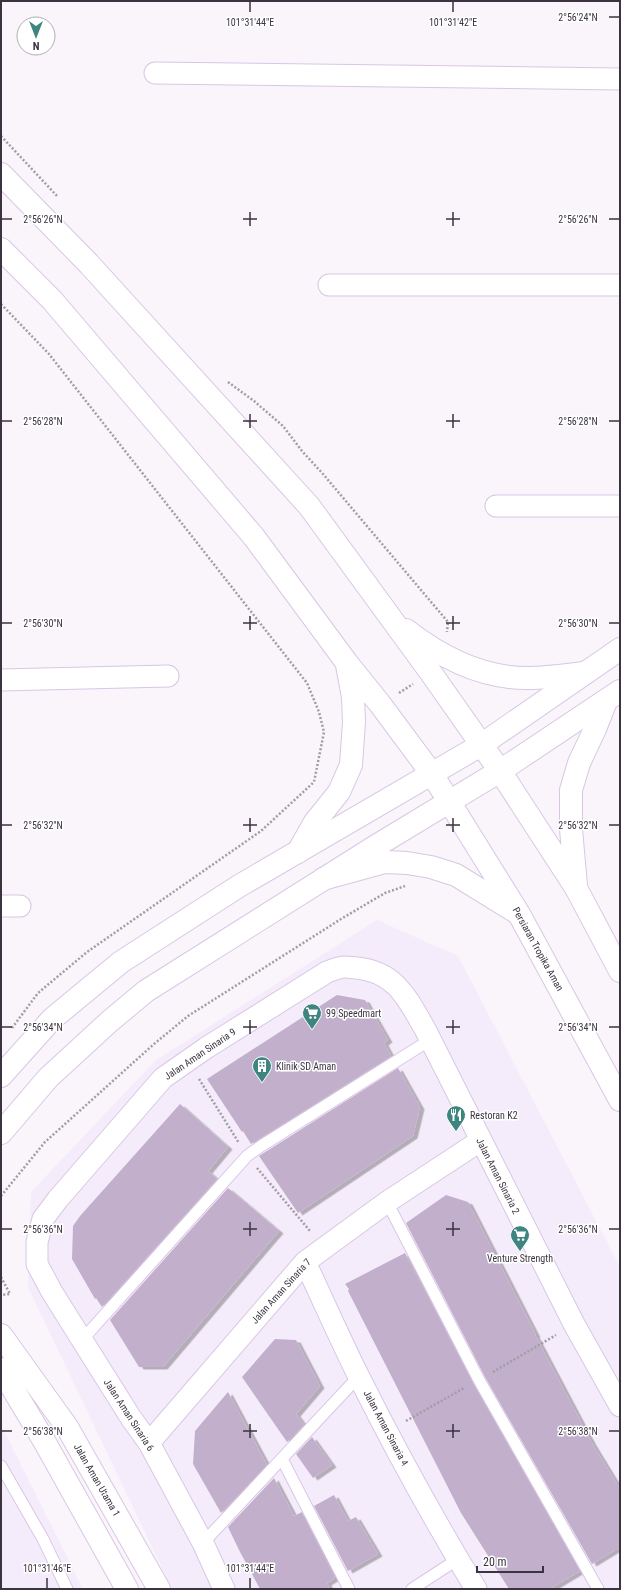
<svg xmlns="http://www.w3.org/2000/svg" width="621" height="1590" viewBox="0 0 621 1590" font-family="'Roboto Condensed',sans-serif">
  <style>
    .built { fill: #f5ecfb }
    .building { fill: #c2afcc; filter: url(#shadow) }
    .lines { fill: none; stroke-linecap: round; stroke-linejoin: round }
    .service-casing { stroke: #d9c6e4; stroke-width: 13 }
    .minor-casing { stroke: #d9c6e4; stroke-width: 23 }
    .tertiary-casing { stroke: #d9c6e4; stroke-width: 24 }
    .secondary-casing { stroke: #d9c6e4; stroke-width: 24 }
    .path { stroke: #a29ca5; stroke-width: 2.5; stroke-dasharray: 2 2; stroke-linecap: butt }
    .service { stroke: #fff; stroke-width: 11 }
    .minor { stroke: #fff; stroke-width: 21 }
    .tertiary { stroke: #fff; stroke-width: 22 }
    .secondary { stroke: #fff; stroke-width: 22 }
    .ticks { fill: none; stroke: #3b333f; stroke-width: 1.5 }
    .labels { text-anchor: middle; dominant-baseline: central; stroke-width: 3; stroke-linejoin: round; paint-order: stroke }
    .street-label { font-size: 10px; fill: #3b333f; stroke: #fff }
    .poi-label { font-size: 10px; fill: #3b333f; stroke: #fff; text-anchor: start }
    .ticks-label { font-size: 10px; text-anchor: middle; fill: #3b333f; stroke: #fff; stroke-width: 3; stroke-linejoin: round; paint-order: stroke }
  </style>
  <defs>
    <filter id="shadow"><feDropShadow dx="4.5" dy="2.5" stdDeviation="0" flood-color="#0004"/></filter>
  </defs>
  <rect width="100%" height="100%" fill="#f9f5fb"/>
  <path class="built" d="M377 920 458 956 620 1267V1589H172L28 1287 31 1192 156 1060Z
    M1 1425 83 1589H1Z"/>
  <path class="building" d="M337 995 365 1000 388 1040 384 1043 391 1056 251 1144 243 1131 242 1132 207 1079Z
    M398 1068 420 1107 413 1136 298 1213 259 1156Z
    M180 1104 228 1147 208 1171 217 1179 102 1307 96 1298 95 1299 72 1259 73 1226 80 1216Z
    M228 1188 279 1231 163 1367H139L110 1320Z
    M446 1195 468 1202 536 1335H535L592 1443 620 1489V1547L592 1564 485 1377 406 1223Z
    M405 1253 473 1383 580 1571 550 1589H509L461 1513 348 1291 349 1289 345 1284Z
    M275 1339 296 1340 320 1386 296 1414 304 1425 287 1442 242 1377Z
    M228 1392 267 1465 221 1513 193 1464 195 1431Z
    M312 1437 332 1465 313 1478 296 1454Z
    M274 1478 294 1516 302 1512 335 1578 327 1583 330 1589H260L239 1550 228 1527Z
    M334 1495 348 1521 356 1517 378 1554 348 1571 314 1506Z"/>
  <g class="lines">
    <defs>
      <path id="service" d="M387 1202 479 1380 598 1589
        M82 1340 247 1156 261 1146 430 1040
        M282 1459 349 1589
        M1 1466 43 1539 67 1589
        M203 1543 359 1376
        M412 1589 458 1559"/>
      <path id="minor" d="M155 73 620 79
        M329 285H620
        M496 506H620
        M1 680 168 676
        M1 906H20
        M305 1262C323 1300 340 1339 359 1377 395 1449 434 1520 476 1589
        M149 1443 305 1262 387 1202 480 1141
        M224 1589 203 1543 149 1443 131 1418 82 1340 52 1292 37 1264V1242L43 1219 58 1199 163 1078 206 1048 327 972C333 970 339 967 345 967 349 967 353 968 357 968 396 972 407 998 425 1029L574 1324 620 1406"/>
      <path id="tertiary" d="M1 1076 52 1019 121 962 239 886 481 745 620 649
        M1 1133 48 1078 110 1021 146 991 376 846 500 771 620 691
        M1 1335 67 1427 159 1589
        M1 1369 43 1439 127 1589"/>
      <path id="secondary" d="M1 174 89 264 309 506 431 673 500 771 576 888 620 971
        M1 249 52 300 254 537 347 663 380 704 432 774 519 914 620 1100
        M406 630C442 658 484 679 530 678 548 678 567 675 585 673
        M298 852 315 822 339 792 351 765 354 722 353 697 347 665
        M323 879 385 862 407 863 431 867 456 875 516 912
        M576 886 571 829V790L579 763 595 729 606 701"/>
    </defs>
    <use href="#service" class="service-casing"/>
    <use href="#minor" class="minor-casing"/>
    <use href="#tertiary" class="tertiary-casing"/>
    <use href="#secondary" class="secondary-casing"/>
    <path class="path" d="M1 136 58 197
      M1 304 49 354 307 683 319 712 324 732 314 782 261 831 87 952 38 993 12 1028
      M228 382 254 401 283 426 302 451 323 474 448 622 447 632
      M399 693 413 684
      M199 1079 239 1143
      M257 1168 310 1231
      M1 1196 45 1142 154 1044 188 1016 341 919 385 893 405 886
      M1 1277 10 1294 1 1295
      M493 1372 556 1335
      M406 1421 464 1388"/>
    <use href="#service" class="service"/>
    <use href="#minor" class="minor"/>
    <use href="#tertiary" class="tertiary"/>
    <use href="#secondary" class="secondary"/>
  </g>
  <path class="ticks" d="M250 2V12M453 2V12M609 17H619M250 212V226M453 212V226M2 219H12M243 219H257M446 219H460M609 219H619M250 414V428M453 414V428M2 421H12M243 421H257M446 421H460M609 421H619M250 616V630M453 616V630M2 623H12M243 623H257M446 623H460M609 623H619M250 818V832M453 818V832M2 825H12M243 825H257M446 825H460M609 825H619M250 1020V1034M453 1020V1034M2 1027H12M243 1027H257M446 1027H460M609 1027H619M250 1222V1236M453 1222V1236M2 1229H12M243 1229H257M446 1229H460M609 1229H619M250 1424V1438M453 1424V1438M2 1431H12M243 1431H257M446 1431H460M609 1431H619M47 1578V1588M250 1578V1588"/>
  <defs>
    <symbol id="supermarket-pin" viewBox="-11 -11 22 30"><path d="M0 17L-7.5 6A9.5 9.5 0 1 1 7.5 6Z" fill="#3e8580" stroke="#fff"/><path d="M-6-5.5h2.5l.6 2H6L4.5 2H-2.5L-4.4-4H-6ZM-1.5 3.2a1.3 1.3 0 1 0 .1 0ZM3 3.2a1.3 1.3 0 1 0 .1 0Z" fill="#fff"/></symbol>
    <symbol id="building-pin" viewBox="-11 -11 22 30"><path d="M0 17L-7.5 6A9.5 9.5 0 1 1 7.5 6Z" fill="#3e8580" stroke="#fff"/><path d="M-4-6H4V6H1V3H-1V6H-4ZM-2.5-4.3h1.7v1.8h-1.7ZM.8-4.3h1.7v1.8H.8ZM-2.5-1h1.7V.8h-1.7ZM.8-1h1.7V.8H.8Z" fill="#fff"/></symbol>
    <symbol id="restaurant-pin" viewBox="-11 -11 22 30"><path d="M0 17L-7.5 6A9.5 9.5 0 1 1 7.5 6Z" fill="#3e8580" stroke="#fff"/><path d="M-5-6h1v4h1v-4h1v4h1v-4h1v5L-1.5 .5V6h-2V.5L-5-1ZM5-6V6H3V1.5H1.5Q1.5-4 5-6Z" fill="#fff"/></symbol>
  </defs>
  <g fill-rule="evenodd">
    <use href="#supermarket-pin" x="301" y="1002" width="22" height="30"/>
    <use href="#building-pin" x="251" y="1055" width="22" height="30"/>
    <use href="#restaurant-pin" x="445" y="1104" width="22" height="30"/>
    <use href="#supermarket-pin" x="509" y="1224" width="22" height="30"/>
  </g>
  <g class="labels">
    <g class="street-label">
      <text transform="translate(538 949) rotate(61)">Persiaran Tropika Aman</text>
      <text transform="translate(200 1054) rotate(-34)">Jalan Aman Sinaria 9</text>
      <text transform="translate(498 1176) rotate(63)">Jalan Aman Sinaria 2</text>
      <text transform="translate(281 1291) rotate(-48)">Jalan Aman Sinaria 7</text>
      <text transform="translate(129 1415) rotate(57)">Jalan Aman Sinaria 6</text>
      <text transform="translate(386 1428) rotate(62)">Jalan Aman Sinaria 4</text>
      <text transform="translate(97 1480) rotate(60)">Jalan Aman Utama 1</text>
    </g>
    <g class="poi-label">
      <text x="326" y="1013">99 Speedmart</text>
      <text x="276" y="1066">Klinik SD Aman</text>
      <text x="470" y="1115">Restoran K2</text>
      <text x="520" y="1258" text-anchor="middle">Venture Strength</text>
    </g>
  </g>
  <g class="ticks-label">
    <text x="578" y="21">2°56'24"N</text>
    <text x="250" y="26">101°31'44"E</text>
    <text x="453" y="26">101°31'42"E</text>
    <text x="578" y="223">2°56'26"N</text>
    <text x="43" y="223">2°56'26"N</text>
    <text x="578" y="425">2°56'28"N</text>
    <text x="43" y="425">2°56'28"N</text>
    <text x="578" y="627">2°56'30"N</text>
    <text x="43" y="627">2°56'30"N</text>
    <text x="578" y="829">2°56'32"N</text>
    <text x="43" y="829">2°56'32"N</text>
    <text x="43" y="1031">2°56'34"N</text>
    <text x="578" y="1031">2°56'34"N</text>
    <text x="43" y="1233">2°56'36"N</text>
    <text x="578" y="1233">2°56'36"N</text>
    <text x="43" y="1435">2°56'38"N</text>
    <text x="578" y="1435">2°56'38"N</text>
    <text x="47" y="1572">101°31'46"E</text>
    <text x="250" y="1572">101°31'44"E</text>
  </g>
  <rect width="621" height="1590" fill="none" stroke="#3b333f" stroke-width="4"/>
  <g transform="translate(36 36) rotate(180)"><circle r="19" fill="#ffffff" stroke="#b1adb2"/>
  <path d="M0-3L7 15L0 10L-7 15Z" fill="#3e8580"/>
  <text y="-6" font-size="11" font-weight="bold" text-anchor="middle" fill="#3b333f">N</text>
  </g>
  <path d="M477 1566v6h66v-6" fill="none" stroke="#3b333f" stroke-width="2"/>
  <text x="483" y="1566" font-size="12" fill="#3b333f" stroke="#ffffff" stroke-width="3" paint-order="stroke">20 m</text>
</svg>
